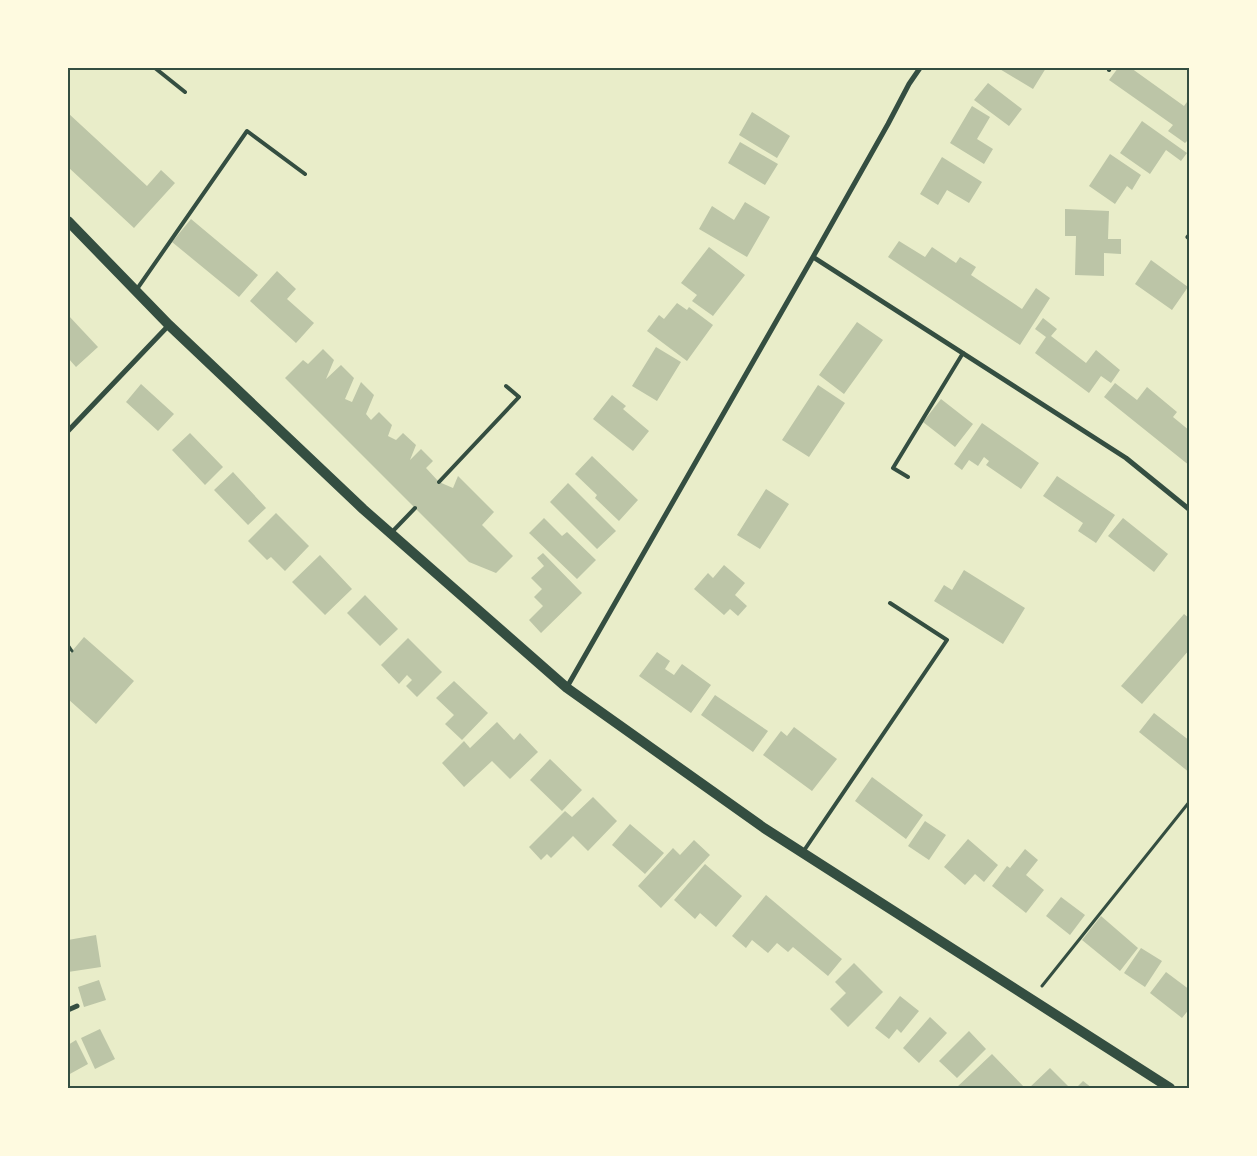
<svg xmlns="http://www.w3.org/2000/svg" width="1257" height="1156" viewBox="0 0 1257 1156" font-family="'Sofia Sans Condensed',sans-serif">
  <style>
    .building { fill: #bcc5a7 }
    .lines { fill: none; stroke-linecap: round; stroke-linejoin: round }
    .path { stroke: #344e41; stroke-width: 3 }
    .service { stroke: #344e41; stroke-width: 4 }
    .minor { stroke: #344e41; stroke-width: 5 }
    .secondary { stroke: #344e41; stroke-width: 10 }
    .neatline { fill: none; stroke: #344e41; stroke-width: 2 }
  </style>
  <rect width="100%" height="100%" fill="#e9edc9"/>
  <path class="building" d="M998 68H1046L1033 89Z
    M1118 68H1131L1184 106 1190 98V138L1185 143 1168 131 1173 125 1109 80Z
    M988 83 1022 109 1009 126 974 100Z
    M972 106 990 117 977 139 993 149 984 164 950 143Z
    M752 112 790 136 777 158 739 135Z
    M68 113 147 186 161 170 175 183 134 228 68 167Z
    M1142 121 1187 153 1181 161 1166 150 1150 174 1120 153Z
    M740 142 778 164 765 185 728 163Z
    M1110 154 1141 175 1132 190 1127 186 1115 204 1089 186Z
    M942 157 982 182 969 203 947 190 938 205 920 194Z
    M745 202 770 217 747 257 699 229 712 206 734 220Z
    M1065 209 1109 211 1108 239H1121V254L1104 253V276L1075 275 1076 236H1065Z
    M191 219 258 275 239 297 172 242Z
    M899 241 925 257 932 247 956 263 960 257 976 267 971 275 1022 309 1036 288 1050 298 1020 345 888 257Z
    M709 247 745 275 713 316 692 301 697 295 681 283Z
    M1151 260 1188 287 1172 310 1135 284Z
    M277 271 296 289 287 299 314 323 296 343 250 301Z
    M677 303 687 310 689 307 713 325 687 361 647 331 659 315 664 319Z
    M68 315 98 347 76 367 68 358Z
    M1043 318 1057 329 1051 336 1086 363 1096 350 1120 370 1111 383 1101 376 1089 393 1035 353 1046 337 1035 329Z
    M857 322 883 340 844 394 819 375Z
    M656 347 681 362 657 401 632 386Z
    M323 349 334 360 326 379 341 365 354 378 345 399 352 402 361 382 374 395 366 414 371 420 379 412 392 425 388 436 396 440 403 433 416 445 410 460 421 449 433 461 426 468 439 482 453 488 458 476 494 512 482 525 513 556 496 573 469 562 285 378 303 360 308 364Z
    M1115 383 1137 400 1147 387 1177 412 1173 417 1190 431V466L1104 397Z
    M141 384 174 414 158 431 126 402Z
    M818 385 845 403 809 457 782 440Z
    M612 395 626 406 623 409 649 431 633 451 593 419Z
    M941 399 973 424 955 447 923 422Z
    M982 423 1039 463 1021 489 986 465 989 461 984 457 978 466 969 460 962 470 954 464Z
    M190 433 223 467 205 485 172 450Z
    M592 456 638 500 619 521 595 498 597 495 575 474Z
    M233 472 266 508 248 525 214 490Z
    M1057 476 1115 515 1096 543 1078 531 1083 523 1043 496Z
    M568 483 616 531 597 549 550 502Z
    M766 489 789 504 760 549 737 535Z
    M276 513 309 546 285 571 271 557 267 560 248 541Z
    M544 518 562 536 567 532 596 560 577 579 529 533Z
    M1123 518 1168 554 1154 572 1108 536Z
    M543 553 582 593 541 633 529 620 543 606 534 597 542 589 531 578 544 566 537 558Z
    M320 555 352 589 325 615 292 582Z
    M724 565 745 583 735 595 747 606 738 616 730 609 724 615 694 589 708 573 713 578Z
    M964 570 1025 608 1003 644 934 601 944 585 952 590Z
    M365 595 398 629 380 646 347 613Z
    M1184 614 1190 619V649L1142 704 1121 686Z
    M84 637 134 681 96 724 68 699V656Z
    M408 638 442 672 417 697 406 686 412 680 407 675 399 684 381 665Z
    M657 652 670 661 665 669 674 675 682 664 711 685 691 713 639 676Z
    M454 681 488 713 462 740 445 724 454 715 436 698Z
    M715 695 768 731 753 752 701 715Z
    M1154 713 1190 741V773L1139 732Z
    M497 722 514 740 520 733 538 752 510 779 492 761 464 787 442 763 464 741 470 748Z
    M794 727 837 759 812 791 763 755 781 731 787 736Z
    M550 759 582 790 562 811 530 780Z
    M872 777 923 815 906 839 855 801Z
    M593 797 617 821 588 851 573 836 551 858 547 854 541 860 529 847 565 811 572 817Z
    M925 821 946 835 929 860 908 846Z
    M630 824 664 853 645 874 612 845Z
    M968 839 998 865 984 882 975 874 965 885 944 867Z
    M694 840 710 855 661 908 638 886 673 848 680 855Z
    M1025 849 1038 860 1026 875 1044 890 1026 913 992 886 1007 866 1010 868Z
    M705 864 742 896 716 927 700 913 695 919 674 900Z
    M766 895 842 959 828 976 793 947 788 952 777 943 768 953 752 940 746 948 732 936Z
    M1061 897 1085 915 1070 935 1046 916Z
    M1101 916 1138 948 1120 971 1082 940Z
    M96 935 101 967 68 972V940Z
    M1141 948 1162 961 1145 987 1124 973Z
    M854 963 883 992 848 1027 830 1009 846 993 835 982Z
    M1166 972 1190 990V1008L1182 1018 1150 993Z
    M99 980 106 1000 84 1007 78 987Z
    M900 996 919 1011 901 1033 897 1029 889 1039 875 1028Z
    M930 1017 947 1033 919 1063 903 1048Z
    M100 1029 115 1059 95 1069 81 1038Z
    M969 1031 986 1049 957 1078 939 1061Z
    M76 1040 88 1064 68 1075V1045Z
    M992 1054 1025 1088H956Z
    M1050 1068 1069 1087 1067 1088H1029Z
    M1083 1081 1092 1088H1076Z"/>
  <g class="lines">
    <path class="path" d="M68 645 72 651
      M1042 986 1190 801"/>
    <path class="service" d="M155 68 185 92
      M1109 70 1110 68
      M137 289 247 131 305 174
      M908 477 893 468 963 353
      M439 482 519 397 506 386
      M391 533 415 508
      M803 852 947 640 890 603"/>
    <path class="minor" d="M1188 237 1190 235
      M813 257 1126 458 1190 510
      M68 431 169 325
      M567 687 813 257 888 124 909 84 920 68
      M68 1010 77 1006"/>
    <path class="secondary" d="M68 221 169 325 363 509 567 688 764 828 1170 1088"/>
  </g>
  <rect width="1257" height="1156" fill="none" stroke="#fefae0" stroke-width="138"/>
  <rect x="69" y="69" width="1119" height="1018" class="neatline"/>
</svg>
